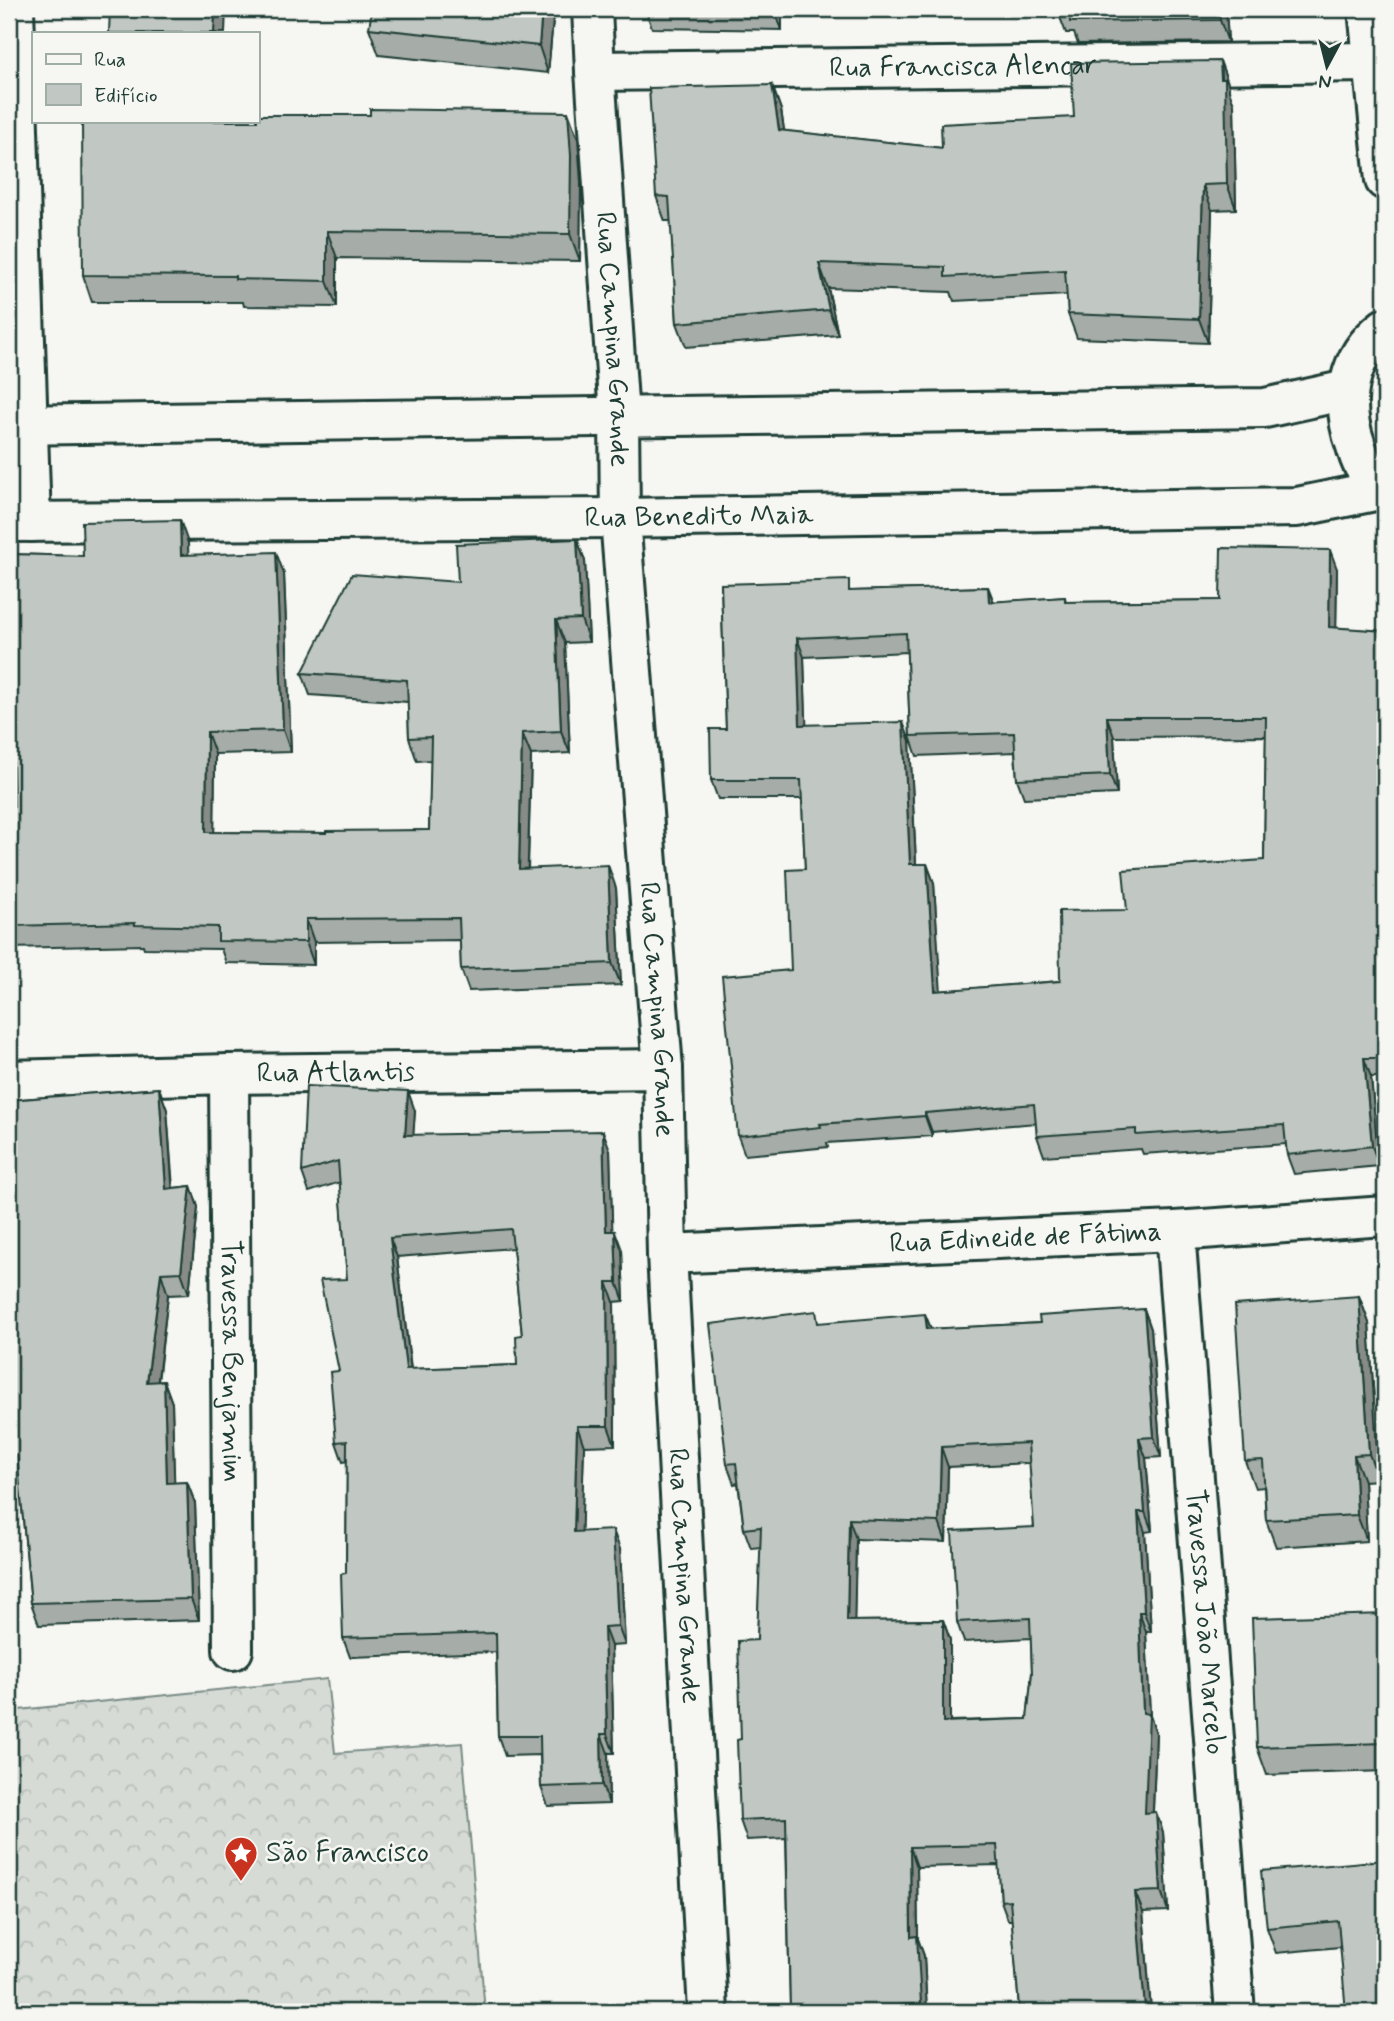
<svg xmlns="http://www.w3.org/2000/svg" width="1394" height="2021" viewBox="0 0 1394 2021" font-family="Mynerve,sans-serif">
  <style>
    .forest { fill: url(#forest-crowns); stroke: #7a8c85; stroke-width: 2 }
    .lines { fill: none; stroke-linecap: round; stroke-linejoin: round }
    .minor-casing { stroke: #1f3d34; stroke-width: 44 }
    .tertiary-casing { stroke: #1f3d34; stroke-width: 44 }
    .secondary-casing { stroke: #1f3d34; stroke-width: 44 }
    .minor { stroke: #f6f6f2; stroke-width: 38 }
    .tertiary { stroke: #f6f6f2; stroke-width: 38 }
    .secondary { stroke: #f6f6f2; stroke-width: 38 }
    .wall { fill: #a6aca8; stroke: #1f3d34; stroke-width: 2; fill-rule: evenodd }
    .shaded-wall { fill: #878c88; stroke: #1f3d34; stroke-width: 2 }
    .building { fill: #c1c8c3; stroke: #1f3d34; stroke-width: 2; fill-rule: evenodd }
    .labels { text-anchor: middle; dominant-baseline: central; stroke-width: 5; stroke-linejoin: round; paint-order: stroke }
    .street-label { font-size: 28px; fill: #1f3d34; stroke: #f6f6f2 }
    .poi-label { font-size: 28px; fill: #1f3d34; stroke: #f6f6f2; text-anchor: start }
  </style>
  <defs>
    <pattern id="forest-crowns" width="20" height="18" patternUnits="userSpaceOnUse" patternTransform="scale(1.75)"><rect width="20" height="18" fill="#d6dbd6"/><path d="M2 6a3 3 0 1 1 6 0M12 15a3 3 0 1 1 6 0" fill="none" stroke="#b7bdb8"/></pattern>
  </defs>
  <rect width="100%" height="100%" fill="#f6f6f2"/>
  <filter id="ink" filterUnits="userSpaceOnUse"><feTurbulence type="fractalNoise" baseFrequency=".0143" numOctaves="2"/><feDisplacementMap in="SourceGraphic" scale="14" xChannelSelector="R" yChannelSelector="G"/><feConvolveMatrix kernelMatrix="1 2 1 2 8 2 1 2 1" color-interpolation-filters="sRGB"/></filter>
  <g filter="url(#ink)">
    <path class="forest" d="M327 1679 335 1753 462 1743 485 2012H9V1711Z"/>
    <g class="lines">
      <defs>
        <g id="minor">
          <path d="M14 9 31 522"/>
          <path id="s1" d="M592 9 595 71 619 416 620 518 663 1069 667 1254 708 2012"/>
          <path id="s2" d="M595 71 1373 62"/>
          <path id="s3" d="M229 1074 233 1650"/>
          <path id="s4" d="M9 1080 229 1074 663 1069"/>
          <path id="s5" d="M1175 1231 1235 2012"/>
          <path id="s6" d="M667 1254 1175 1231 1385 1216"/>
        </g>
        <g id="tertiary">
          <path d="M9 425 1265 408 1347 390"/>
          <path id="s7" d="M9 522 620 518 1297 507 1385 489"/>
        </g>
        <path id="secondary" d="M1368 9 1385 180
          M1385 328C1347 357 1340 402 1356 446 1358 452 1360 461 1364 466 1370 472 1379 478 1385 483"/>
      </defs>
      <use href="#minor" class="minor-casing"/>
      <use href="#tertiary" class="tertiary-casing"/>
      <use href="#secondary" class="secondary-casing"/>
      <use href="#minor" class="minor"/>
      <use href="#tertiary" class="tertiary"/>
      <use href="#secondary" class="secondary"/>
    </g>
    <path class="wall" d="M554 9 548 73 379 55 369 28Z
      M645 9H782V30L652 28Z
      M790 9H933V10Z
      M1226 9 1228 42 1078 44 1074 33H1066L1058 12Z
      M1220 61 1229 86V91L1234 104 1236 209 1212 210 1208 343 1077 338 1068 314 1067 295 954 301 951 292 828 288 838 335 686 347 677 323 671 221H665L656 196 772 85 781 110 784 131 942 148 1074 117Z
      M578 139 581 183 580 261 337 258V307L244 306 243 302H92L83 275Z
      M577 539 585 561 589 642 565 643 570 753 531 755 528 869 616 888 621 985 469 991 461 969 460 940 314 942V965L226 963 221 949 144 948 143 945 9 948V807H14L13 729 9 728V554L83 556 188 543V555L284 574 291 752 215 754 214 832 326 833 429 830 431 760 417 761 409 738 408 702 310 695 302 673 458 582Z
      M1337 569 1336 628 1385 631V1077H1371L1379 1166 1294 1174 1287 1155 1286 1144 1143 1154 1141 1149 1044 1156 1037 1136 1036 1123 932 1132V1136L827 1143 828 1147 745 1155 738 1136 791 970 805 869 802 799H718L711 780 726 729 721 584 853 591 988 587 994 602 1065 597 1066 602 1220 600ZM907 652 910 736 917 756 1015 752 1017 779 1024 798 1117 794 1114 737 1266 736 1264 860 1127 910 1060 981 940 991 934 883 927 864H916L910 741 806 725 804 657Z
      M159 1088 167 1110 173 1188 191 1186 198 1207 189 1294 168 1295 158 1382 164 1381 172 1403 174 1483 187 1482 195 1503 199 1620 39 1625 31 1603 19 1477H9V1100Z
      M415 1111 413 1135 610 1150 612 1231 622 1250 624 1301 614 1302 615 1445 584 1446 581 1531 620 1549 625 1645 611 1646 614 1753H608L609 1804 548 1806 541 1787 540 1755 505 1756 498 1736 496 1652 350 1657 343 1638 346 1573 347 1461 343 1462 336 1442 339 1371 347 1279 340 1182 309 1192 302 1172ZM513 1248 522 1335 517 1365 411 1369 397 1257Z
      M1359 1296 1369 1323 1379 1480 1364 1481 1367 1541 1276 1547 1266 1520 1264 1487 1255 1488 1245 1461Z
      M1144 1309 1151 1329 1161 1457 1146 1458 1152 1531 1145 1532 1151 1632H1146L1150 1716 1156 1733 1153 1812 1163 1832 1168 1911 1143 1912 1151 2009 1158 2012H1021L1019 2007 1012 1920H1008L1001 1901 999 1865 917 1867 918 1939 924 1956 927 2012H792L790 2007 786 1838 747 1840 740 1820 741 1739 757 1640 761 1547 751 1548 744 1529 738 1483 734 1484 727 1464 820 1323 931 1329 1040 1323ZM1030 1463 1034 1527 957 1622 964 1642 1031 1638 1032 1673 1027 1719 950 1721V1640L943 1620 854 1621 856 1539 946 1542 948 1467Z
      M1385 1614V1771L1267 1775 1257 1747Z
      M1385 1860 1340 1947 1276 1953 1267 1928Z"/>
    <path class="shaded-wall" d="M215 9H226L225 33H214Z
      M542 9H554L548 73 539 46Z
      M774 9H782V30Z
      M1219 9H1226L1228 42 1220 20Z
      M1220 61 1229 86V91L1234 104 1236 209 1227 184Z
      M772 85 781 110 788 155 779 130Z
      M568 112 578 139 581 183 580 261 570 234Z
      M1203 185 1212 210 1208 343 1199 319Z
      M327 231 337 258V307L327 281Z
      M819 263 828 288 838 335 829 310Z
      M180 520 188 543 189 578 181 555Z
      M577 539 585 561 589 642 581 619Z
      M1330 550 1337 569 1336 647 1329 627Z
      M276 552 284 574 291 752 283 730Z
      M988 587 995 606 989 602Z
      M556 620 565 643 570 753 561 731Z
      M797 638 804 657 807 744 800 725Z
      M1385 708V862L1383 855Z
      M1107 717 1114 737 1117 794 1110 775Z
      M903 722 910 741 917 884 910 864Z
      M207 732 215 754 214 855 206 832Z
      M522 733 531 755 527 892 519 869Z
      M927 864 934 883 942 1010 935 991Z
      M608 865 616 888 621 985 612 963Z
      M306 919 314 942V965L306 942Z
      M1364 1058 1371 1077 1379 1166 1372 1146Z
      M159 1088 167 1110 174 1210 166 1189Z
      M408 1091 415 1111 412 1155 405 1135Z
      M925 1113 932 1132V1136L925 1116Z
      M603 1131 610 1150 613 1250 606 1231Z
      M191 1186 198 1207 189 1294 181 1272Z
      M615 1231 622 1250 624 1301 617 1282Z
      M390 1238 397 1257 413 1388 406 1369Z
      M161 1273 168 1295 155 1403 147 1382Z
      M607 1282 614 1302 615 1445 608 1426Z
      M1359 1296 1369 1323 1379 1480 1369 1454Z
      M1144 1309 1151 1329 1161 1457 1154 1437Z
      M925 1314 933 1333 927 1329Z
      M164 1381 172 1403 175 1505 167 1483Z
      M577 1426 584 1446 581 1551 574 1532Z
      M1139 1438 1146 1458 1152 1531 1145 1512Z
      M941 1447 948 1467 946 1542 939 1522Z
      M1354 1455 1364 1481 1367 1541 1357 1515Z
      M187 1482 195 1503 199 1620 191 1599Z
      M1138 1512 1145 1532 1151 1632 1144 1612Z
      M849 1519 856 1539 854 1641 847 1621Z
      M613 1530 620 1549 625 1645 618 1626Z
      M1139 1612 1146 1632 1150 1716 1156 1733 1152 1833 1145 1813 1143 1713Z
      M943 1620 950 1640V1741L943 1722Z
      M604 1627 611 1646 614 1753 607 1734Z
      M601 1734 608 1753 609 1804 602 1785Z
      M1156 1812 1163 1832 1168 1911 1161 1891Z
      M910 1847 917 1867 918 1939 924 1956 927 2012H924L921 2004 911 1937Z
      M1135 1892 1143 1912 1151 2012 1145 2009Z"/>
    <path class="building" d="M110 9H215L214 33H109Z
      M372 9H542L539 46 369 28Z
      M1058 9H1219L1220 20 1070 22V11L1058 12Z
      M1220 61 1221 79H1225L1227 184 1203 185 1199 319 1068 314 1065 270 945 277V267L819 263 829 310 677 323 669 197 656 196 649 88 772 85 779 130 942 148 941 124 1074 117 1071 63Z
      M370 109 568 112 571 156 570 234 327 231V281L235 279V276L83 275 82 121H257V115H370Z
      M180 520 181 555 276 552 283 730 207 732 206 832 326 833V831L429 830 431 737 409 738 407 680 302 673 352 574 458 582 456 544 577 539 581 619 556 620 561 731 522 733 519 869 608 865 612 963 461 969 459 918 306 919V942L218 941V927L135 925V923L9 926V807H14L12 706H9V554L83 556 82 522Z
      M1221 548 1330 550 1329 627 1385 631 1383 855H1385V1058H1364L1372 1146 1287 1155 1284 1125 1136 1135V1129L1037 1136 1034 1104 925 1113V1116L820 1124 821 1127 738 1136 722 976 791 970 787 870 805 869 801 780H711L710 729H726L721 584 849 580V591L988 587 989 602 1065 597V602L1220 600ZM906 633 910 736 1014 733 1017 779 1110 775 1107 717H1266L1264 860 1123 870 1127 910 1059 911 1060 981 935 991 927 864H910L903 722 800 725 797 638Z
      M306 1086 408 1091 405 1135 603 1131 606 1231H615L617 1282H607L608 1426H577L574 1532 613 1530 618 1626 604 1627 607 1734H601L602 1785 541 1787 540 1736H498L496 1633 343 1638 341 1574 346 1573 347 1441 336 1442 330 1372 339 1371 320 1280 347 1279 338 1161 302 1172ZM511 1229 522 1335 516 1336 517 1365 406 1369 390 1238Z
      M159 1088 166 1189 191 1186 181 1272 161 1273 147 1382 164 1381 167 1483 187 1482 191 1599 31 1603 17 1455H9V1100Z
      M1359 1296 1369 1454 1354 1455 1357 1515 1266 1520 1263 1460 1245 1461 1235 1305Z
      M1144 1309 1154 1437 1139 1438 1145 1512H1138L1144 1612H1139L1143 1713 1149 1714 1145 1813 1156 1812 1161 1891 1135 1892 1145 2009 1157 2008V2012H1024V2006L1019 2007 1010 1900 1001 1901 997 1845 910 1847 911 1937 917 1936 921 2004 901 2005 902 2012H832L831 2006 790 2007 786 1818 740 1820 737 1740 741 1739 738 1641 757 1640 761 1527 744 1529 736 1463 727 1464 710 1324 816 1311 818 1323 925 1314 927 1329 1040 1323 1039 1316ZM1028 1443 1034 1527 952 1531 957 1622 1030 1618 1032 1673 1027 1719 943 1722V1620L847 1621 849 1519 939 1522 941 1447Z
      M1385 1614V1743L1257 1747 1252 1618Z
      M1385 1860V2012H1346L1338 1921 1267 1928 1261 1871Z"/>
  </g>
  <defs>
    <symbol id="sight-pin" viewBox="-11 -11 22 30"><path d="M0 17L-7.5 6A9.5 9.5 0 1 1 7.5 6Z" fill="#c8321e" stroke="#f6f6f2"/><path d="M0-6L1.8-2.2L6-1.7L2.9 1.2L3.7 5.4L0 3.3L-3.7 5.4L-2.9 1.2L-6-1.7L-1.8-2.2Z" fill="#fff"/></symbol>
  </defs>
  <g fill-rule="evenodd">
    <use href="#sight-pin" x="222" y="1834" width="38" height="52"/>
  </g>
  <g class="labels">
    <g class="street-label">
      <text stroke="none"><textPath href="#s2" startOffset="368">Rua Francisca Alencar</textPath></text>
      <text stroke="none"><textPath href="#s1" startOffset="331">Rua Campina Grande</textPath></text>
      <text stroke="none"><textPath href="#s7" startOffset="690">Rua Benedito Maia</textPath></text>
      <text stroke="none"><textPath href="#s1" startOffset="1003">Rua Campina Grande</textPath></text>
      <text stroke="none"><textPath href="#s4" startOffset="327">Rua Atlantis</textPath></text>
      <text stroke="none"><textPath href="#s6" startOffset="359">Rua Edineide de Fátima</textPath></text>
      <text stroke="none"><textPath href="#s3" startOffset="287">Travessa Benjamim</textPath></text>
      <text stroke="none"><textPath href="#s1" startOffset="1570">Rua Campina Grande</textPath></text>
      <text stroke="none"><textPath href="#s5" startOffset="392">Travessa João Marcelo</textPath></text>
    </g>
    <g class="poi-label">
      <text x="266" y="1853">São Francisco</text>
    </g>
  </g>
  <rect width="1394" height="2021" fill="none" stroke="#f6f6f2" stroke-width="35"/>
  <rect x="18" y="18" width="1359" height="1986" fill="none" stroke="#1f3d34" stroke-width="2.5" filter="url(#ink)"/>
  <rect x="32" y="32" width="228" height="91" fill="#f6f6f2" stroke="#a0aca6" stroke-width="2"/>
  <rect x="46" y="54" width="35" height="10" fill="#f6f6f2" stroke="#a0aca6" stroke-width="2"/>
  <text x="94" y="66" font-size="21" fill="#1f3d34">Rua</text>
  <rect x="46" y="84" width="35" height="21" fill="#c1c8c3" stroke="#a0aca6" stroke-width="2"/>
  <text x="94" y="102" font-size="21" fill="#1f3d34">Edifício</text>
  <g transform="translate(1327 66) rotate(187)" stroke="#f6f6f2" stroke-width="5" paint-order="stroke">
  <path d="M0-5L12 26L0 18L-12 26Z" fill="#1f3d34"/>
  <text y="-10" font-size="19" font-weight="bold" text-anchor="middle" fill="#1f3d34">N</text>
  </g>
</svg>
